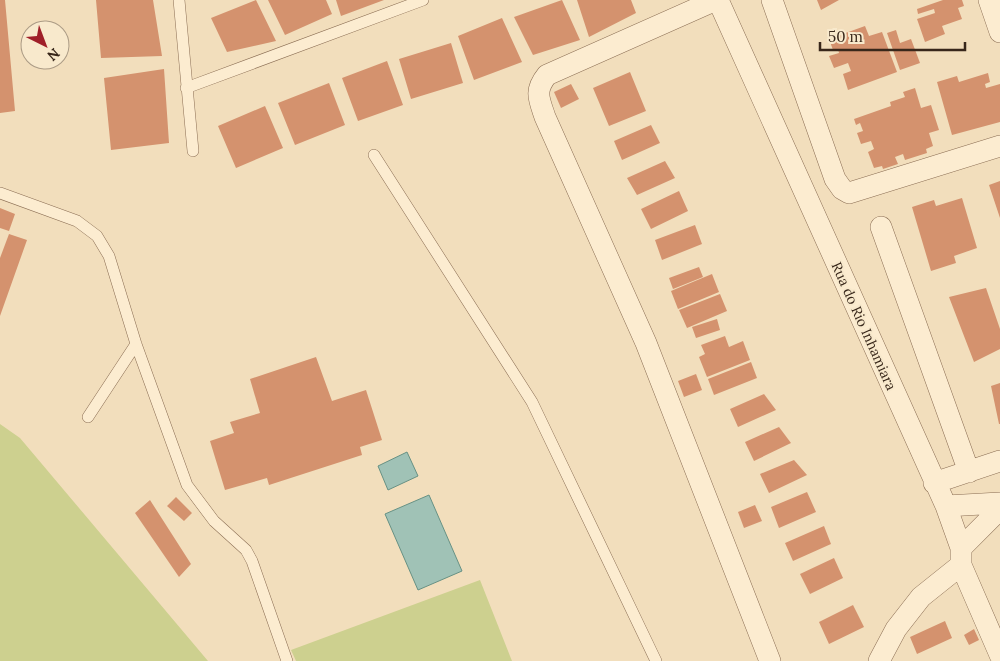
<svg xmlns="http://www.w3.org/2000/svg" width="1000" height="661" viewBox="0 0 1000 661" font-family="Lora,serif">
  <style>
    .green { fill: #cdd08f }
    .water { fill: #a0c2b6; stroke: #679184 }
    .building { fill: #d4926e }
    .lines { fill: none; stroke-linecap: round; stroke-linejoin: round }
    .service-casing { stroke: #8b6e54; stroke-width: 12 }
    .minor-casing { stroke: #8b6e54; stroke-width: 22 }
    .service { stroke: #fcecd0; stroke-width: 11 }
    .minor { stroke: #fcecd0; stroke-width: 21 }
    .labels { text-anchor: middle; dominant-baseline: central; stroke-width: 4; stroke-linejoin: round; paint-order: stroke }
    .street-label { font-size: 14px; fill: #38271a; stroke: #f8e9cc }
  </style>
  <rect width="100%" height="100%" fill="#f2debc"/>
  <path class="green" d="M0 424 20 438 208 661H0Z
    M480 580 512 661H296L291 650Z"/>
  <path class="water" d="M407 452 418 476 388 490 378 466Z
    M429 495 462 571 418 590 385 514Z"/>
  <path class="building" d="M0 0H5L15 111 0 113Z
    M96 0H153L162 56 101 58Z
    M256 0 276 41 227 52 211 18Z
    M268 0H326L332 14 285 35Z
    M336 0H384L341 16Z
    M562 0 580 40 533 55 514 17Z
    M577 0H631L636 13 589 37Z
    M817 0H839L821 10Z
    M943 0H962L964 6 958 8 962 19 942 26 945 34 925 42 917 19 935 13 934 9 918 14 917 9Z
    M502 18 522 62 474 80 458 36Z
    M865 26 869 36 882 32 897 72 848 90 843 74 851 71 848 63 834 68 829 56 839 53 838 49 833 50 829 39Z
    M896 30 900 43 911 39 920 63 900 70 887 33Z
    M451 43 463 83 411 99 399 59Z
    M387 61 403 105 358 121 342 78Z
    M164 69 169 143 111 150 104 78Z
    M630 72 646 111 609 126 593 88Z
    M988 73 990 82 985 84 986 88 1000 84V122L952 135 937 82 957 76 959 82Z
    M329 83 345 125 295 145 278 103Z
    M571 84 579 99 561 108 554 92Z
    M915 88 921 108 931 105 939 130 929 133 933 146 926 149 927 153 905 160 903 154 895 157 898 164 883 169 882 166 874 168 868 152 874 149 871 141 861 144 857 133 863 131 860 123 856 125 854 119 891 106 890 102 905 97 903 92Z
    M265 106 283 148 236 168 218 126Z
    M651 125 660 143 622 160 614 141Z
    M665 161 675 178 637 195 627 178Z
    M1000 181V218L989 185Z
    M679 191 688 211 651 229 641 209Z
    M962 198 977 248 954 256 956 263 931 271 912 207 934 200 936 206Z
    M0 208 15 214 9 231 0 228Z
    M695 225 702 244 662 260 655 240Z
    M9 234 27 240 0 316V258Z
    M699 267 703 277 673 289 669 278Z
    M712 274 719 292 678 309 671 291Z
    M986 288 1000 329V349L974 362 949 297Z
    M720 294 727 311 687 328 679 310Z
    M717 319 720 330 696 338 692 327Z
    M725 336 729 347 743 341 750 360 707 377 699 357 705 354 701 345Z
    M316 357 332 401 366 390 382 440 360 447 362 455 269 485 267 478 225 490 210 441 234 433 230 422 260 413 250 379Z
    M751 362 757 378 714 395 708 379Z
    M696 374 702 390 684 397 678 381Z
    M1000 383V424H999L991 386Z
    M764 394 776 410 738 427 730 409Z
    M779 427 791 443 754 461 745 442Z
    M794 460 807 475 769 493 760 474Z
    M807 492 816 512 779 528 771 507Z
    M176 497 192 513 184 521 167 506Z
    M150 500 191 564 179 577 135 513Z
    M755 505 762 521 744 528 738 512Z
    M824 526 831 544 793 561 785 543Z
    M834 558 843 578 810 594 800 574Z
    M853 605 864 627 829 644 819 622Z
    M945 621 952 638 917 654 910 637Z
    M974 629 979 640 969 645 964 635Z"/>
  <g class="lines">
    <defs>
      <path id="service" d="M179 0 193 151
        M186 88 423 0
        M374 155 532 402 656 661
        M0 193 77 221 97 236 109 256 136 344 187 485 214 521 246 550 252 561 287 661
        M88 417 136 344"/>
      <path id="minor" d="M716 0 547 75C534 91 539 99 545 117L646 343 770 661
        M718 0 946 506 961 548V565L1000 655
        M772 0 835 179 842 189 849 193 1000 146
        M989 0 1000 32
        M881 227 969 472
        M934 483 1000 461
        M946 506 1000 503
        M961 548 1000 509
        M879 661 896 629 921 597 961 565"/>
    </defs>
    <use href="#service" class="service-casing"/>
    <use href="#minor" class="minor-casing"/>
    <use href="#service" class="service"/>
    <use href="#minor" class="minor"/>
  </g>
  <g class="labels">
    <g class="street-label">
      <text transform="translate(864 326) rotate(66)">Rua do Rio Inhamiara</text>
    </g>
  </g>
  <g transform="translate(45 45) rotate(138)"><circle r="24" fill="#f8e9cc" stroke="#ab9b85"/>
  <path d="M0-4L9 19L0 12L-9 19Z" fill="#9f1f28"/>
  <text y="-8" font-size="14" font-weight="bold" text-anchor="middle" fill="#38271a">N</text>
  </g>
  <path d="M820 42v8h145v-8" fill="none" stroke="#38271a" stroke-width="2.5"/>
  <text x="828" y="42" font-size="15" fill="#38271a" stroke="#f8e9cc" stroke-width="4" paint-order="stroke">50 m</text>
</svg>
